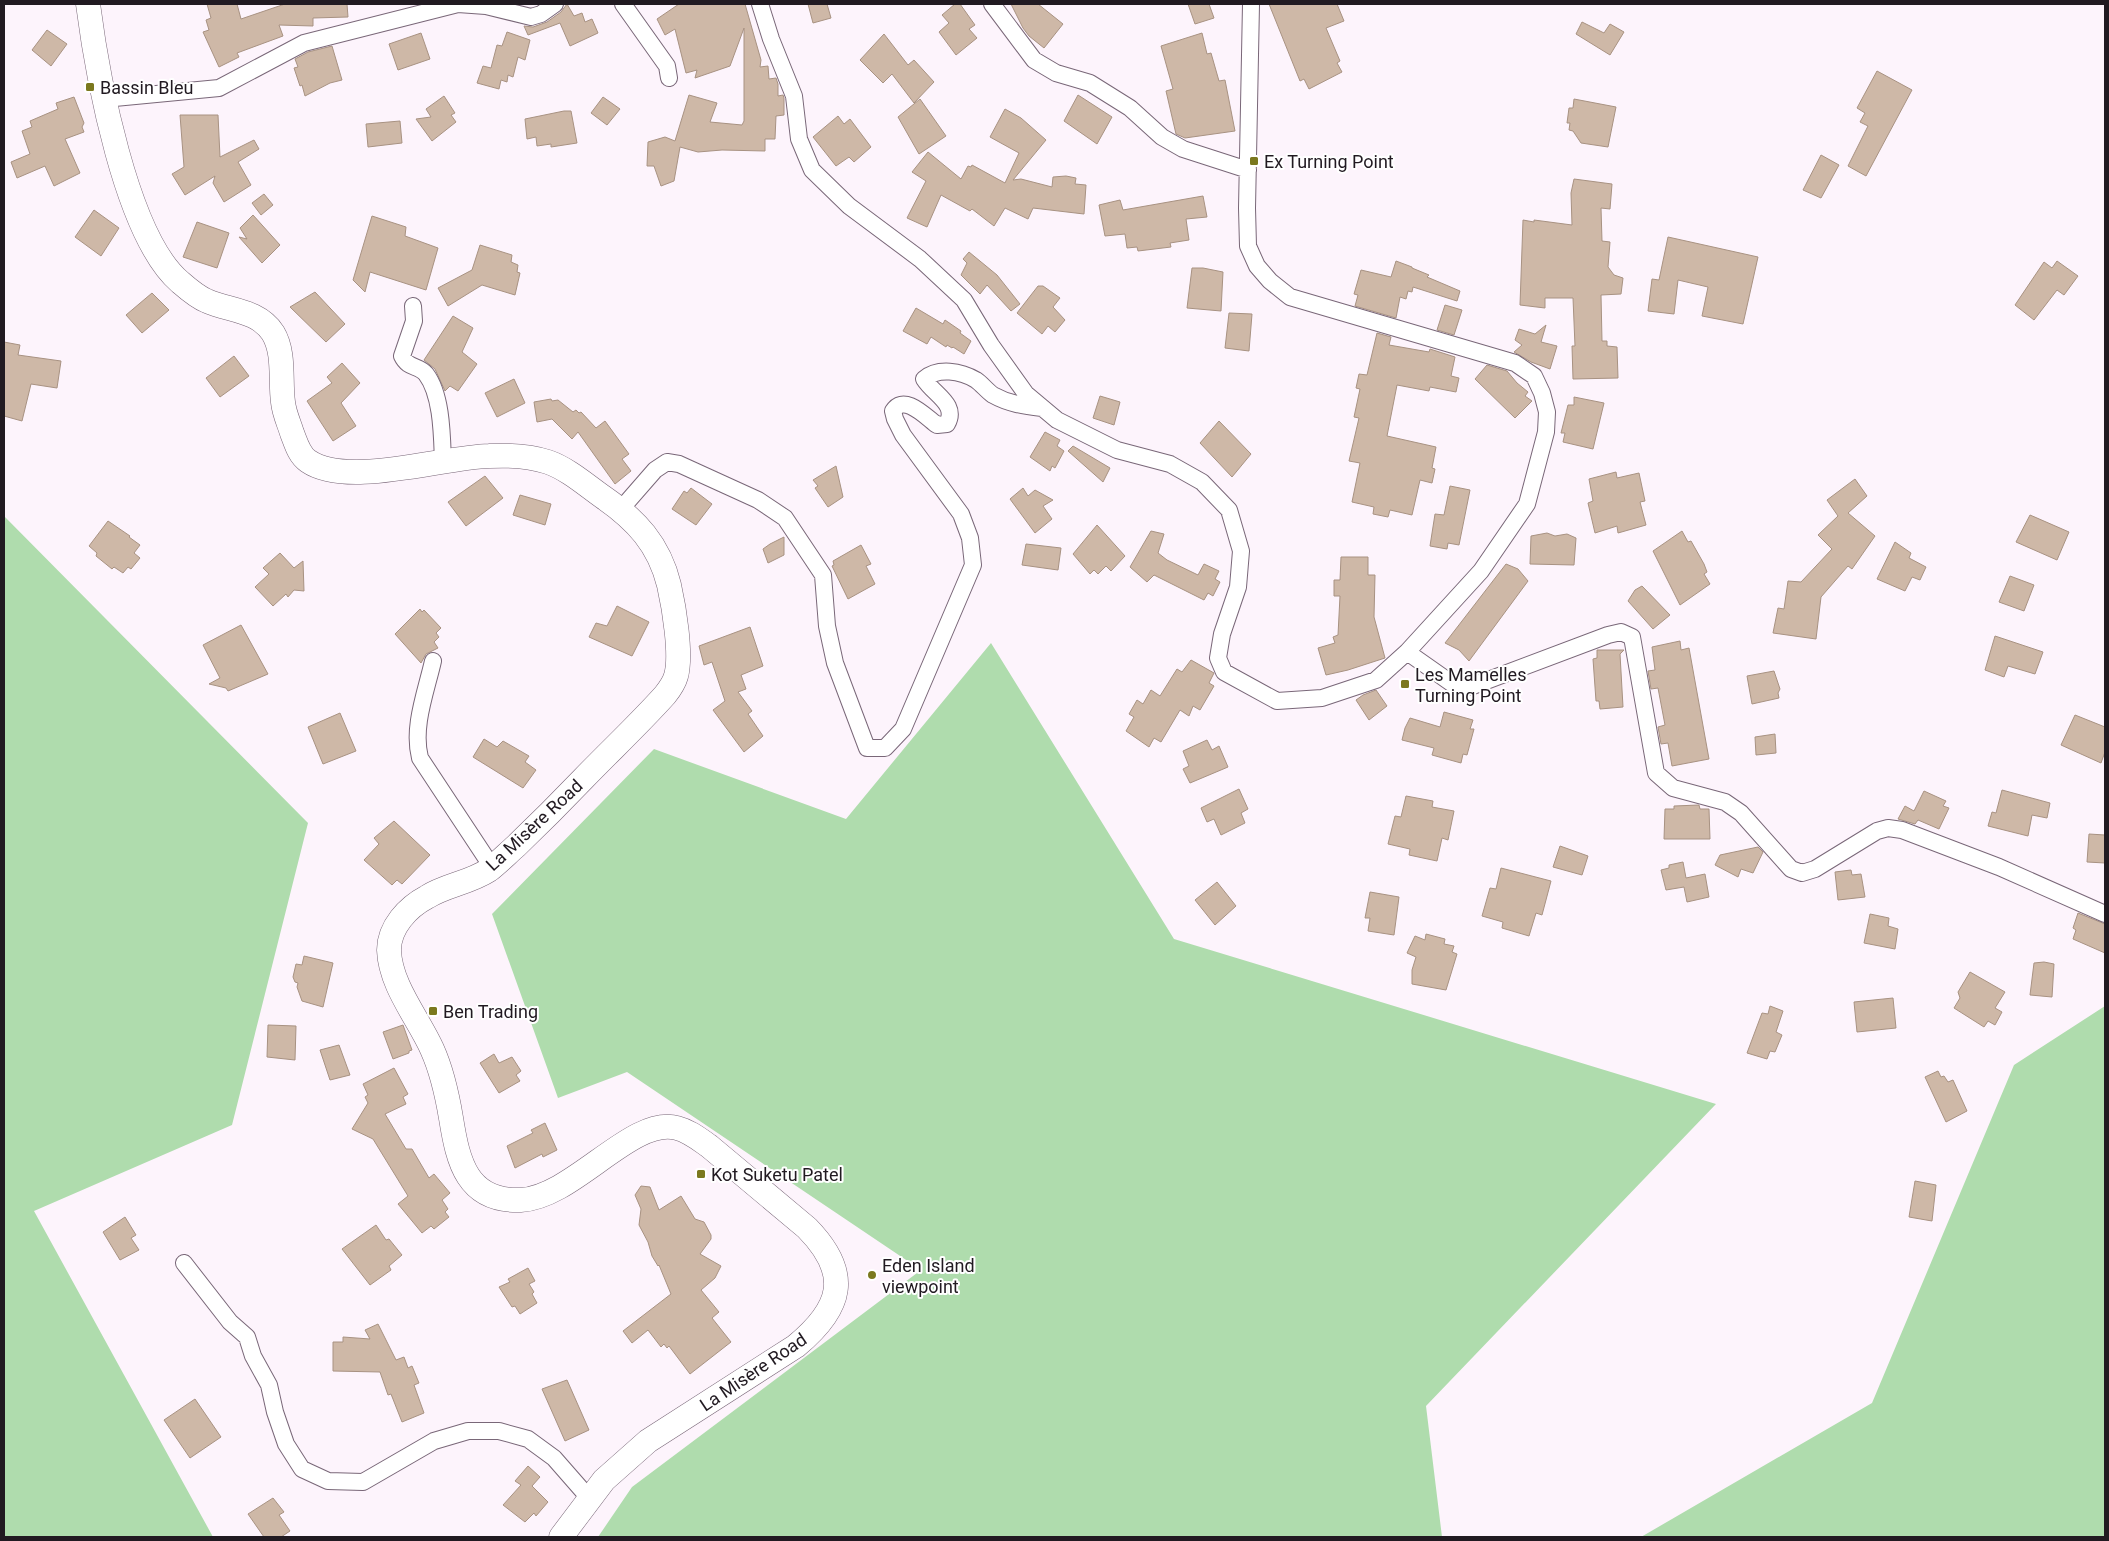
<svg xmlns="http://www.w3.org/2000/svg" width="2109" height="1541" viewBox="0 0 2109 1541" font-family="Roboto,sans-serif">
  <style>
    .green { fill: #afdcad }
    .building { fill: #ceb8a7; stroke: #a89282 }
    .lines { fill: none; stroke-linecap: round; stroke-linejoin: round }
    .minor-casing { stroke: #796778; stroke-width: 18 }
    .secondary-casing { stroke: #796778; stroke-width: 25 }
    .minor { stroke: #fff; stroke-width: 16 }
    .secondary { stroke: #fff; stroke-width: 24 }
    .poi-dot { fill: #7b781e; stroke: #fff; stroke-width: 2 }
    .labels { text-anchor: middle; dominant-baseline: central; stroke-width: 4; stroke-linejoin: round; paint-order: stroke }
    .poi-label { font-size: 18px; fill: #211a21; stroke: #fff; text-anchor: start }
    .street-label { font-size: 18px; fill: #211a21; stroke: #fff }
  </style>
  <rect width="100%" height="100%" fill="#fdf4fc"/>
  <path class="green" d="M4 516 308 823 232 1125 34 1211 213 1537H4Z
    M991 643 1174 939 1716 1104 1426 1406 1442 1537H598L632 1487 921 1270 627 1072 558 1098 492 914 654 749 846 819Z
    M2105 1006V1537H1641L1872 1403 2014 1065Z"/>
  <path class="building" d="M207 4H237L241 19 285 4H347L348 17 313 18V26L279 25 283 36 237 53 239 57 219 67 203 32 209 30 206 20 211 18Z
    M567 4 574 16 582 13 585 22 592 19 598 33 570 46 560 23 528 35 524 26 533 27 547 22 561 12Z
    M679 4H745L761 60 760 67 768 66 769 79 776 78 778 84V96L783 95 784 98V115L776 116 775 139H765V151L722 150 698 152 680 147 674 181 661 186 654 166H647L648 142 665 137 675 141 689 95 717 103 710 122 742 125 744 121V28L730 66 695 78 697 70 686 73 675 29 665 35 657 19Z
    M808 4H827L831 18 813 23Z
    M955 4H960L975 25 969 29 977 38 956 55 939 32 949 23 942 15Z
    M1011 4H1038L1063 24 1044 48 1029 36 1023 28Z
    M1188 4H1209L1214 18 1195 24Z
    M1269 4H1337L1344 21 1326 28 1340 61 1337 63 1342 72 1309 89 1304 79 1300 81Z
    M1582 22 1604 33 1610 24 1624 32 1610 55 1576 34Z
    M47 30 67 44 51 66 32 50Z
    M507 32 530 40 525 60 518 57 513 77 508 75 507 82 501 80 499 89 477 83 483 66 491 68 497 45 502 46Z
    M421 33 430 59 398 70 389 44Z
    M1202 33 1207 54 1211 53 1219 81 1225 80 1235 131 1185 138 1176 134 1166 91 1173 89 1161 46Z
    M884 34 908 65 914 60 934 82 914 103 892 74 883 83 860 60Z
    M332 46 342 80 330 83 305 96 302 85 300 86 294 68 298 67 295 59 308 52Z
    M1877 71 1912 90 1866 176 1848 166 1868 126 1860 122 1865 113 1857 108Z
    M1078 95 1112 117 1097 144 1064 121Z
    M444 96 455 113 451 115 456 122 432 141 416 119 431 117 426 109Z
    M74 97 84 123 82 127 84 132 65 139 80 173 54 186 45 166 17 178 11 162 30 154 22 131 32 127 30 121 58 109 56 103Z
    M603 97 620 109 607 125 591 113Z
    M920 99 946 136 919 154 898 117Z
    M1574 99 1616 107 1608 147 1581 143 1573 131 1569 130 1570 123H1567L1569 108H1573Z
    M1005 109 1021 118 1046 140 1013 180 1021 179 1052 187 1053 177 1066 176 1076 178 1075 184 1086 185 1084 214 1033 208 1028 219 1005 208 994 226 972 209 970 211 941 195 927 227 907 218 926 181 912 172 928 152 961 179 968 166 971 167 972 165 1005 183 1019 153 990 137Z
    M564 111H571L577 143 551 147V144L537 146 536 137 527 139 525 119Z
    M180 115H218L220 157 254 140 259 149 238 162 251 185 224 202 213 183 215 176 185 195 172 174 184 167Z
    M838 116 844 124 850 119 871 147 854 162 849 157 836 166 813 137Z
    M400 121 402 143 368 147 366 124Z
    M1821 155 1839 165 1821 198 1803 190Z
    M1574 179 1612 184 1610 209 1601 208 1602 241 1610 242 1608 267 1614 275 1623 278 1621 294 1601 295 1602 341H1607V346L1617 347 1618 378 1573 379 1572 346H1575L1573 298H1545V308L1520 305 1523 220 1534 222V220L1572 225 1571 193Z
    M264 194 273 205 261 215 252 203Z
    M1203 196 1207 217 1186 219 1189 240 1170 243 1171 247 1138 251 1137 247 1127 248 1125 234 1105 236 1099 205 1120 200 1123 210Z
    M94 210 119 228 101 256 75 237Z
    M253 215 280 245 262 263 239 237 247 239 240 228Z
    M372 216 406 227 405 236 438 248 426 290 370 272 365 292 353 280Z
    M197 222 229 233 217 268 183 257Z
    M1668 237 1758 257 1743 324 1702 316 1708 287 1678 280 1674 314 1648 311 1652 279 1659 280Z
    M480 245 512 255 511 262 518 265 517 272 520 273 515 295 482 285 448 306 438 288 472 270Z
    M969 252 997 275 1020 304 1011 311 987 285 980 294 961 275 967 263 963 259Z
    M1396 261 1412 267V268L1429 275 1427 277 1460 291 1457 301 1413 287 1412 292 1408 291 1406 299 1400 297 1396 318 1355 306 1358 295 1354 294 1361 270 1391 277Z
    M2057 261 2078 276 2064 295 2057 290 2034 320 2015 305 2044 262 2052 268Z
    M1192 268H1203L1223 272 1221 311 1187 308Z
    M1038 286H1043L1060 298 1053 307 1065 320 1055 332 1048 326 1042 334 1017 313Z
    M315 292 345 324 326 342 290 307Z
    M152 293 169 310 142 333 126 315Z
    M1445 305 1462 310 1454 335 1437 330Z
    M916 308 943 324 945 320 961 331 960 333 971 341 964 354 953 347 952 348 947 345 946 347 931 337 927 344 903 331Z
    M1229 313 1252 314 1249 351 1225 348Z
    M453 316 473 328 462 352 477 364 458 391 450 386 445 391 435 369 424 360Z
    M1546 325 1541 342 1557 346 1550 369 1531 362 1514 352 1522 345 1515 340 1519 329 1535 334Z
    M1377 333 1391 337 1389 345 1429 352 1430 349 1455 357 1451 376 1459 378 1456 392 1430 387 1429 391 1397 385 1387 436 1436 447 1432 468 1435 469 1432 483 1420 480 1412 515 1390 510 1388 517 1373 514 1374 507 1352 502 1360 463 1349 461 1359 418 1354 417 1360 389 1356 388 1359 374 1367 375Z
    M4 342 20 345 18 355 61 361 57 388 31 384 22 421 4 416Z
    M234 356 249 376 220 397 206 378Z
    M342 363 360 383 341 403 356 426 333 441 307 401 332 383 327 377Z
    M1487 365 1507 371 1517 383 1528 392 1525 396 1532 401 1515 418 1475 379Z
    M514 379 525 403 497 417 485 393Z
    M1100 396 1120 402 1114 425 1093 418Z
    M1574 397 1604 403 1593 449 1563 442 1565 433H1561L1568 405H1574Z
    M551 399 552 401 558 400 573 412 576 410 579 413 581 412 596 428 605 421 629 454 622 459 631 471 615 484 578 432 572 439 552 419 537 422 534 402Z
    M1219 421 1251 454 1232 477 1200 443Z
    M1045 432 1060 440 1057 446 1064 451 1055 468 1052 466 1050 471 1030 457Z
    M1073 446 1110 468 1103 482 1068 451Z
    M836 466 843 497 828 507 815 488 818 486 813 480Z
    M1616 472 1617 478 1639 473 1645 501 1640 502 1646 525 1618 533 1617 526 1595 533 1588 503 1593 501 1589 479Z
    M485 476 503 498 466 526 448 502Z
    M1855 479 1867 496 1848 513 1875 536 1852 569 1848 566 1821 597 1816 639 1773 633 1778 608 1784 609 1788 581 1801 582 1832 549 1818 535 1838 516 1827 500Z
    M1450 486 1470 490 1459 545 1448 543 1447 549 1430 546 1435 514 1444 515Z
    M691 488 712 504 696 525 672 509 684 491 687 493Z
    M1023 488 1028 496 1035 490 1053 500 1043 506 1052 519 1035 533 1010 499Z
    M520 495 551 504 545 525 513 515Z
    M2030 515 2069 532 2057 560 2016 542Z
    M108 521 130 536 129 537 140 545 134 553 140 558 131 569 128 567 123 573 114 567 112 569 96 556 97 553 89 546Z
    M1097 525 1125 556 1111 571 1106 566 1098 574 1094 570 1090 574 1073 554Z
    M1151 531 1164 534 1158 553 1167 560 1198 575 1204 564 1219 571 1215 579 1220 582 1213 596 1208 593 1204 600 1154 575 1147 582 1130 567Z
    M1682 531 1688 542 1691 541 1704 564 1707 572 1704 574 1710 584 1680 605 1653 551Z
    M1547 533 1555 536 1567 534 1576 538 1574 565 1530 564 1531 536Z
    M784 537V555L768 563 763 549 770 544Z
    M1895 542 1911 553 1909 558 1926 567 1920 580 1912 577 1905 591 1877 579Z
    M1026 544 1061 548 1058 570 1022 565Z
    M861 545 871 564 866 566 875 584 848 599 832 566 834 565 833 561Z
    M280 553 294 568 303 561 304 591 294 590 288 597 286 594 273 606 255 587 269 574 263 568Z
    M1341 557H1368V575H1375L1374 617 1385 658 1348 670 1326 675 1318 648 1335 643 1333 637 1338 635 1340 596H1334V580H1340Z
    M1506 564 1518 569 1528 581 1469 661 1459 650 1445 643Z
    M2010 576 2034 585 2024 611 1999 602Z
    M1642 586 1670 615 1653 629 1628 601 1635 590Z
    M617 606 649 622 632 656 589 637 596 623 607 626Z
    M420 609 422 612 424 610 441 628 436 633 439 637 434 642 438 648 426 654 421 663 395 634Z
    M241 625 268 674 228 691 226 688 209 684 220 678 203 645Z
    M750 627 763 666 741 675 746 689 738 692 752 711 748 714 763 736 744 752 713 710 725 701 712 662 704 665 699 646Z
    M1995 636 2043 652 2035 674 2008 666 2004 677 1985 670Z
    M1680 641 1681 650 1689 648 1709 759 1672 766 1668 743 1661 744 1658 727 1665 725 1658 688 1651 689 1648 671 1655 670 1652 647Z
    M1597 650H1624L1620 654 1623 707 1600 709 1599 701H1596L1593 659 1597 658Z
    M1191 660 1214 673 1209 683 1214 686 1200 710 1193 706 1189 716 1180 710 1161 742 1154 738 1149 747 1126 731 1134 717 1129 714 1137 700 1143 704 1151 690 1160 696 1177 669 1182 672Z
    M1774 671 1780 689 1778 693 1779 698 1752 704 1747 676Z
    M1376 690 1387 706 1369 720 1356 700 1363 695Z
    M1444 712 1473 720 1470 729H1474L1467 755 1463 754 1461 763 1432 755 1434 748 1402 740 1405 728 1410 718 1440 727Z
    M340 713 356 751 323 764 308 727Z
    M2075 715 2105 727V752L2101 763 2061 745Z
    M1775 734 1776 753 1756 755 1755 737Z
    M484 739 497 747 503 741 529 756 525 762 536 770 523 788 473 757Z
    M1207 740 1212 750 1219 746 1228 767 1190 783 1183 769 1189 766 1183 751Z
    M1239 789 1248 809 1241 813 1245 823 1221 835 1214 819 1207 822 1201 808Z
    M2002 790 2050 803 2047 818 2032 815 2028 836 1988 826 1992 812 1996 813Z
    M1924 791 1946 801 1943 806 1949 808 1939 829 1918 820 1915 824 1898 819 1905 806 1914 811Z
    M1406 796 1433 801 1432 807 1454 811 1448 840 1442 838 1437 861 1409 855 1410 849 1388 844 1395 816 1401 817Z
    M1699 805 1700 809H1709L1710 839H1664L1665 809H1674V806Z
    M394 821 430 855 402 884 397 880 392 885 364 860 379 844 374 838Z
    M2089 834 2105 835V863L2087 862Z
    M1560 846 1588 856 1582 875 1553 867Z
    M1758 847 1763 852 1753 873 1741 869 1738 877 1715 865 1720 855Z
    M1683 862 1686 878 1705 874 1709 897 1687 902 1684 887 1666 890 1661 870 1669 868V865Z
    M1501 868 1551 881 1542 915 1536 913 1529 936 1502 928 1503 922 1482 916 1490 888 1496 889Z
    M1851 870 1852 875 1861 874 1865 897 1838 900 1835 872Z
    M1217 882 1236 906 1215 925 1195 900Z
    M1370 892 1399 897 1394 935 1368 931 1370 918H1365Z
    M2078 913 2105 924V953L2073 939 2076 930 2073 928Z
    M1870 914 1889 918 1888 926 1898 929 1895 949 1864 943Z
    M1426 934 1445 939 1444 944 1454 946 1452 952 1457 954 1446 990 1412 984V970L1416 957 1407 953 1415 936 1425 940Z
    M304 956 333 963 323 1007 302 1001 297 987 298 983 295 982 293 977 296 964 302 965Z
    M2044 962 2054 964 2052 997 2030 995 2034 963Z
    M1970 972 2005 992 1995 1008 2002 1012 1995 1025 1988 1021 1984 1027 1954 1008 1960 998 1958 992Z
    M1893 998 1896 1028 1857 1032 1854 1002Z
    M1770 1006 1783 1011 1776 1032 1782 1035 1775 1052 1770 1051 1767 1059 1747 1053 1762 1013 1768 1014Z
    M268 1025 296 1026 295 1060 267 1057Z
    M403 1025 412 1050 409 1051V1053L393 1059 383 1032Z
    M339 1045 350 1075 330 1080 320 1050Z
    M494 1054 499 1063 512 1057 521 1071 516 1075 520 1081 499 1093 480 1063Z
    M394 1068 408 1094 403 1097 406 1104 385 1114 406 1149H412L429 1178 434 1174 450 1193 442 1200 448 1209 445 1212 449 1217 434 1229 431 1226 422 1233 398 1204 408 1196 373 1139 352 1129 368 1103 365 1097 368 1095 363 1084Z
    M1938 1071 1941 1077 1944 1076 1948 1082 1953 1080 1967 1111 1946 1122 1925 1077Z
    M545 1123 557 1150 543 1157 542 1154 515 1168 507 1146 533 1133 531 1130Z
    M1915 1181 1936 1185 1932 1221 1909 1217Z
    M641 1186 650 1187 659 1210 681 1196 695 1219 704 1222 711 1235V1239L700 1254 721 1266 715 1278 701 1290 719 1312 712 1318 731 1342 690 1374 669 1346 667 1348 664 1344 661 1347 648 1330 632 1343 623 1331 671 1294 659 1265 658 1266 652 1256 648 1242 639 1225 641 1209 635 1195Z
    M125 1217 136 1235 131 1238 139 1250 120 1260 103 1232Z
    M376 1225 386 1240 389 1239 402 1255 389 1266 391 1270 370 1285 342 1249Z
    M528 1268 535 1281 529 1284 534 1292 532 1294 537 1303 520 1314 515 1306 512 1307 499 1287 510 1282 508 1279Z
    M378 1324 396 1360 404 1357 408 1368 412 1366 419 1383 414 1385 424 1413 402 1422 391 1394 388 1395 380 1372 333 1371V1342H343V1337L370 1339 365 1330Z
    M567 1380 589 1430 565 1441 542 1389Z
    M195 1399 221 1437 190 1458 164 1420Z
    M528 1466 540 1477 532 1486 548 1502 536 1516 534 1513 525 1522 503 1505 521 1485 515 1481Z
    M273 1498 284 1512 279 1515 290 1531 281 1537H264L248 1514Z"/>
  <g class="lines">
    <defs>
      <path id="minor" d="M623 4 667 66 669 78
        M760 4 771 39 794 96 799 139 812 170 849 206 920 259 964 300 991 345 1026 394 1057 420 1117 450 1170 464 1202 482 1229 510 1241 551 1238 587 1222 634 1218 658 1224 672 1277 701 1322 698 1376 680 1407 652 1481 571 1527 504 1546 432 1547 412 1542 393 1534 376 1515 363 1290 297 1270 281 1257 266 1248 246 1247 208 1251 4
        M992 4 1034 60 1056 73 1090 83 1130 108 1162 137 1183 149 1248 170
        M104 99 219 88 304 43 458 4 486 6 531 17 541 14 555 4
        M413 306 414 321 402 356C408 369 419 365 426 374 442 395 442 436 443 462
        M621 509 655 470 667 462 679 464 758 500 785 518 823 575 827 626 835 663 867 748H885L903 729 973 565 970 538 961 514 903 435 895 419 893 411C904 393 926 417 937 425L947 424C958 404 934 395 924 379 938 367 961 371 976 380 982 384 987 391 993 395 1009 404 1025 406 1042 408
        M1407 652 1454 685 1470 687 1608 635 1621 632 1632 637 1656 773 1673 788 1725 802 1741 813 1791 869 1802 873 1815 869 1877 831 1888 828 1902 830 1999 867 2105 914
        M433 661C426 692 412 727 420 758L492 867
        M184 1263 230 1322 247 1337 253 1356 269 1385 275 1412 286 1444 302 1469 328 1481 363 1482 434 1441 468 1431H499L528 1439 554 1458 589 1498"/>
      <path id="secondary" d="M88 4C97 74 126 236 180 282 188 289 197 297 207 301 230 311 258 310 273 333 285 353 280 380 283 402 284 413 289 423 292 433 296 443 299 455 308 461 347 488 443 457 489 456 508 455 530 456 548 462 568 469 586 485 603 497 636 520 659 544 669 585 674 607 682 655 676 676 674 683 669 690 665 695 639 724 610 751 583 779 561 802 539 824 516 846 507 854 498 863 489 870 469 883 446 885 427 897 408 907 389 927 389 950 390 985 418 1018 432 1049 442 1071 447 1094 451 1118 458 1162 467 1202 521 1200 574 1197 632 1116 677 1128 689 1131 699 1139 709 1146L807 1228C852 1274 842 1308 796 1346L648 1441 604 1480 561 1537"/>
    </defs>
    <use href="#minor" class="minor-casing"/>
    <use href="#secondary" class="secondary-casing"/>
    <use href="#minor" class="minor"/>
    <use href="#secondary" class="secondary"/>
  </g>
  <g class="poi-dot">
    <rect x="85" y="82" width="10" height="10" rx="2.5"/>
    <rect x="1249" y="156" width="10" height="10" rx="2.5"/>
    <rect x="1400" y="679" width="10" height="10" rx="2.5"/>
    <rect x="428" y="1006" width="10" height="10" rx="2.5"/>
    <rect x="696" y="1169" width="10" height="10" rx="2.5"/>
    <circle cx="872" cy="1275" r="5"/>
  </g>
  <g class="labels">
    <g class="poi-label">
      <text x="100" y="87">Bassin Bleu</text>
      <text x="1264" y="161">Ex Turning Point</text>
      <text x="1415" y="674">Les Mamelles<tspan x="1415" dy="21">Turning Point</tspan></text>
      <text x="443" y="1011">Ben Trading</text>
      <text x="711" y="1174">Kot Suketu Patel</text>
      <text x="882" y="1265">Eden Island<tspan x="882" dy="21">viewpoint</tspan></text>
    </g>
    <g class="street-label">
      <text transform="translate(534 825) rotate(-43)">La Misère Road</text>
      <text transform="translate(753 1372) rotate(-34)">La Misère Road</text>
    </g>
  </g>
  <rect width="2109" height="1541" fill="none" stroke="#211a21" stroke-width="10"/>
</svg>
